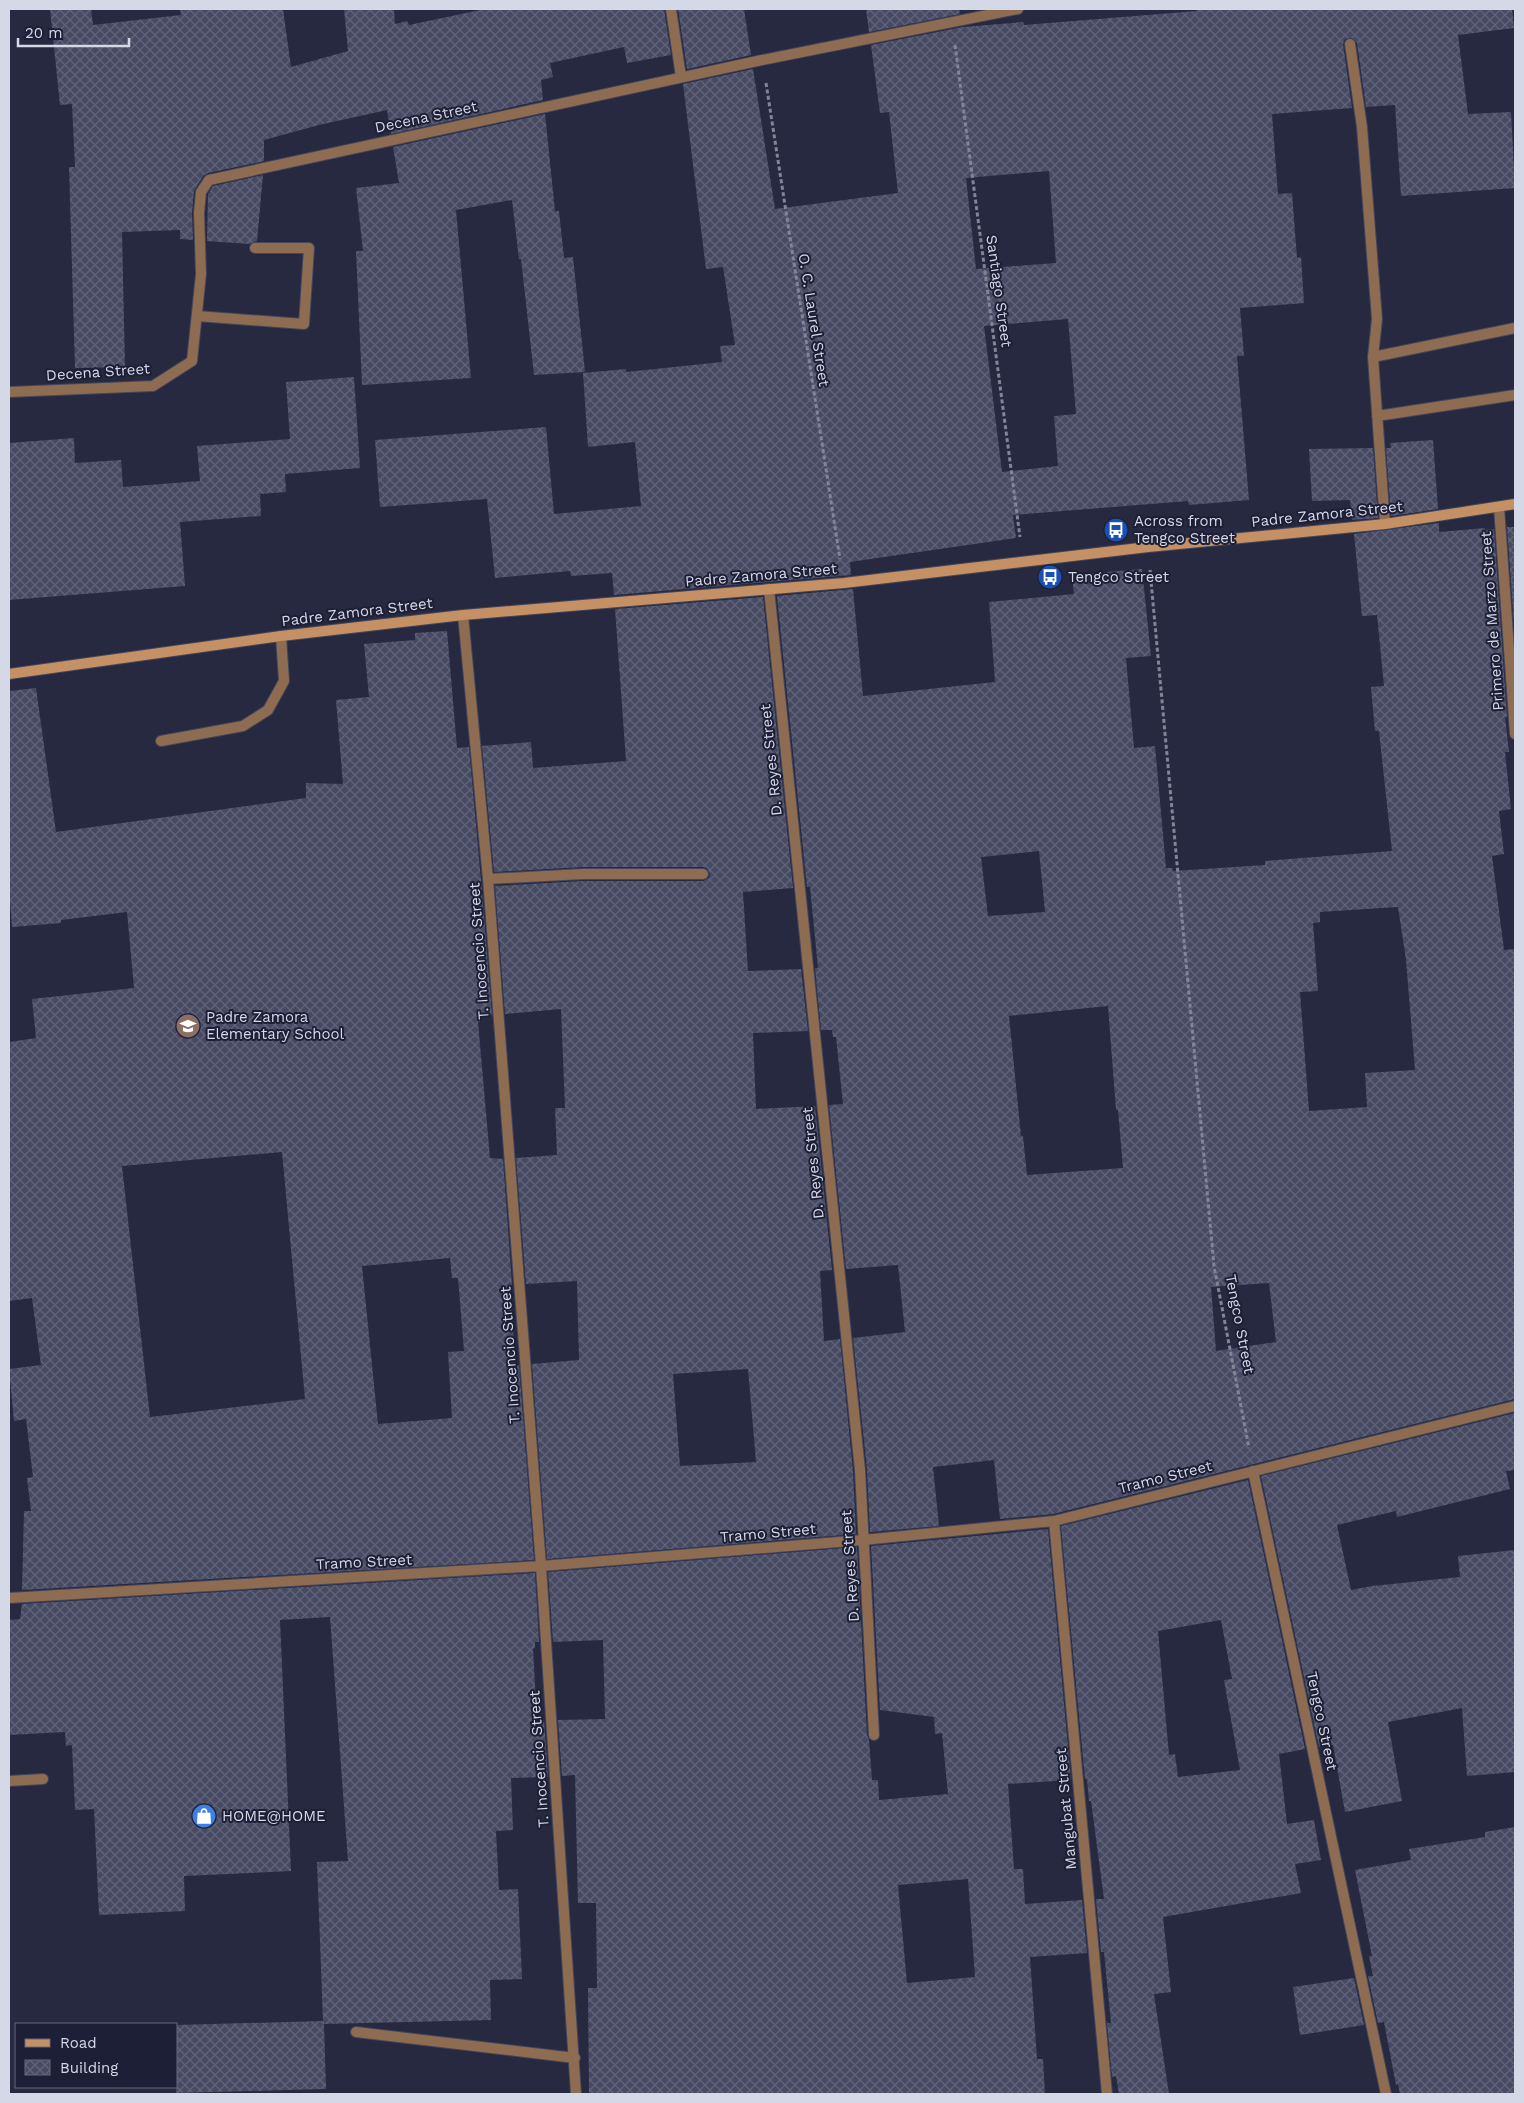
<svg xmlns="http://www.w3.org/2000/svg" width="1524" height="2103" viewBox="0 0 1524 2103" font-family="'Work Sans',sans-serif">
  <style>
    .building { fill: url(#building-cross-hatch); fill-rule: evenodd }
    .lines { fill: none; stroke-linecap: round; stroke-linejoin: round }
    .lane-casing { stroke: #42455b; stroke-width: 12 }
    .street-casing { stroke: #42455b; stroke-width: 12 }
    .secondary-casing { stroke: #42455b; stroke-width: 12 }
    .path { stroke: #828598; stroke-width: 3; stroke-dasharray: 4 2.5; stroke-linecap: butt }
    .lane { stroke: #8d6c51; stroke-width: 10 }
    .street { stroke: #8d6c51; stroke-width: 10 }
    .secondary { stroke: #c59063; stroke-width: 10 }
    .labels { text-anchor: middle; dominant-baseline: central; stroke-width: 4; stroke-linejoin: round; paint-order: stroke }
    .street-label { font-size: 15px; fill: #d5d8e7; stroke: #1d1f36 }
    .poi-label { font-size: 15px; fill: #d5d8e7; stroke: #1d1f36; text-anchor: start }
  </style>
  <defs>
    <pattern id="building-cross-hatch" width="8" height="8" patternUnits="userSpaceOnUse" patternTransform="scale(1.25)"><rect width="8" height="8" fill="#474a63"/><path d="M0 0l8 8M0 8l8-8" fill="none" stroke="#616379"/></pattern>
  </defs>
  <rect width="100%" height="100%" fill="#262940"/>
  <path class="building" d="M50 9H91L93 25 181 15 180 9H283L291 67 348 51 344 9H394L395 24 407 21 409 25 485 9H664L671 55 627 63 624 47 550 63 553 77 541 80 543 100 391 134 387 110 319 125 264 140V161L208 173 203 176 194 191 192 213 193 240 180 239V230L122 232 125 367 75 368 69 167H75L72 104 60 105Z
    M678 9H744L751 55 687 69Z
    M866 9H959L960 14 869 32Z
    M1196 9H1512L1514 28 1458 35 1468 114 1511 112 1515 188 1401 196 1395 105 1366 107 1357 43 1352 38 1345 39 1343 44 1352 108 1272 114 1278 194 1292 193 1297 258 1301 257 1304 303 1240 308 1244 356H1237L1249 500 1189 505 1188 501 1013 515 1016 538 850 562 851 575 614 595 612 573 571 576 570 571 495 578 487 499 380 507 375 440 546 427 554 514 641 506 635 442 588 447 583 373 626 369V372L722 362 720 346 735 345 723 267 706 269 683 84 753 69 775 209 898 193 889 112 880 113 871 45 963 27 1023 22 1024 25 1197 11ZM1049 171 1056 263 976 269 966 178ZM1068 319 1076 414 1054 416 1058 466 1002 472 984 326Z
    M545 114 555 211H559L564 258 573 257 585 372 534 375 521 259H519L512 200 456 210 471 378 362 385 356 251H363L356 188 399 183 393 147Z
    M263 175 257 241 250 244 207 241 208 194 213 186Z
    M354 377 360 468 285 474 286 492 260 494 261 516 180 522 185 586 9 600V443L74 438 75 463 121 460 123 487 200 481 197 446 290 439 286 382Z
    M1433 440 1438 509 1391 516 1386 448H1391L1390 443Z
    M1373 448 1378 518 1352 520 1350 500 1312 501 1309 449Z
    M1439 523V532L1485 528V530L1494 529 1507 717H1505L1509 752H1505L1511 809 1499 811 1504 854 1492 856 1504 950 1515 949V1399L1053 1514 1000 1519 994 1460 933 1467 939 1526 870 1532 867 1469 853 1338 905 1332 898 1265 846 1269 829 1105 843 1104 836 1037H833L832 1030H821L815 968H818L810 887H807L777 596 853 589 863 696 995 682 989 602 1074 594 1072 575 1142 569 1151 656 1126 658 1134 748 1155 746 1166 868H1172L1173 871 1265 865V861L1392 851 1379 731H1375L1371 687 1384 686 1377 615 1362 616 1354 534ZM1039 851 1045 912 988 916 981 857ZM1398 907 1406 960 1415 1070 1365 1073 1367 1107 1309 1111 1300 992 1318 991 1313 923 1320 922V912ZM1108 1006 1116 1110H1118L1123 1168 1027 1175 1023 1136H1021L1009 1016ZM1269 1283 1276 1342 1216 1351 1211 1287Z
    M1507 527H1515V640Z
    M763 597 793 888 743 892 748 971 801 969 808 1031 753 1033 756 1109 815 1106 832 1270 820 1271 824 1341 840 1339 853 1471 856 1534 547 1559 532 1364 579 1360 577 1281 526 1284 516 1158 557 1155 555 1108H565L561 1009 505 1014 495 886 583 881H703L709 878 710 874 707 868 703 867H583L494 872 482 746 531 742 533 768 626 761 615 609ZM748 1369 756 1462 680 1466 673 1374Z
    M447 631 457 748 469 747 481 880 492 1015 480 1016V1022H478L490 1158 503 1159 512 1285 509 1286 516 1365H519L534 1560 22 1590 24 1511H31L27 1478 33 1477 26 1419 14 1421 9 1369 41 1365 32 1298 9 1301V1042L36 1038 32 999 134 988 127 912 61 920V923L12 927 9 887V691L36 688 56 832 306 798V783L343 784 336 700 369 697 364 644 415 640V633ZM282 1152 305 1399 150 1417 122 1166ZM450 1258 452 1278H458L464 1351 448 1352 452 1418 378 1424 362 1266Z
    M1515 1413V1470L1506 1471 1510 1489 1397 1517 1396 1511 1337 1525 1351 1590 1372 1586 1460 1577 1458 1556 1515 1550V1772L1467 1776 1462 1708 1388 1722 1402 1801 1345 1812 1333 1745 1319 1747 1261 1476Z
    M1248 1480 1305 1749 1279 1754 1287 1824 1314 1820 1321 1860 1295 1864 1301 1893 1163 1917 1171 1992 1154 1994 1169 2094H1119L1116 2076 1112 2077 1107 2023H1111L1104 1952H1101L1096 1899H1104L1091 1801H1089L1087 1779H1085L1061 1526ZM1221 1620 1232 1679 1224 1680 1240 1770 1178 1777 1175 1754 1169 1755 1158 1631Z
    M1048 1529 1071 1780 1008 1784 1014 1869H1023L1025 1904 1082 1900 1087 1953 1030 1957 1037 2059H1043L1045 2094H589L588 1988H597L596 1903H578L575 1775 562 1776 558 1720 605 1719 603 1640 553 1642 548 1572 857 1547 867 1735 869 1740 872 1780H878L879 1800 948 1794 942 1733 935 1734 934 1717 880 1710 871 1546ZM968 1879 975 1977 907 1983 898 1885Z
    M535 1573 539 1642H535V1648L533 1649 537 1721 544 1720 548 1777 511 1778 513 1830 496 1831 499 1890 518 1889 522 1979 490 1980 491 2020 324 2024 326 2089 176 2093V2025L323 2021 317 1862 348 1861 330 1617 280 1620 291 1871 184 1876 185 1911 99 1915 94 1809 75 1810 72 1745 66 1746 65 1732 9 1735V1620L20 1619 22 1604Z
    M1515 1827V2094H1400L1398 2084 1396 2085 1384 2022 1378 2023 1368 1976H1373L1369 1956H1372L1355 1870 1411 1860 1409 1849 1485 1837V1832Z
    M1354 1978 1364 2025 1300 2035 1293 1987Z"/>
  <g class="lines">
    <defs>
      <path id="lane" d="M1350 44 1362 127 1377 319 1373 357 1385 524
        M197 316 304 324 309 248H255
        M1373 357 1515 328
        M1377 416 1515 395
        M161 741 243 726 268 710 284 681 281 636
        M488 879 583 874H703
        M9 1781 43 1779
        M356 2032 575 2058"/>
      <path id="street" d="M671 9 681 77
        M9 392 153 386 192 361 201 274 199 213 201 192 209 180 762 60 1018 9
        M1499 507 1515 734
        M769 589 860 1470 874 1735
        M463 615 488 879 541 1566 576 2094
        M1253 1471 1386 2094
        M1054 1521 1107 2094
        M9 1598 541 1566 863 1540 1054 1521 1515 1406"/>
      <path id="secondary" d="M9 674 281 636 463 615 844 583 1148 547 1385 524 1515 504"/>
    </defs>
    <use href="#lane" class="lane-casing"/>
    <use href="#street" class="street-casing"/>
    <use href="#secondary" class="secondary-casing"/>
    <path class="path" d="M955 45 1020 537
      M766 83 840 559
      M1150 570 1214 1266 1249 1448"/>
    <use href="#lane" class="lane"/>
    <use href="#street" class="street"/>
    <use href="#secondary" class="secondary"/>
  </g>
  <defs>
    <symbol id="bus-disc" viewBox="-11 -11 22 22"><circle r="9.5" fill="#1a4fb4" stroke="#1d1f36"/><path d="M-5-6H5V4H4V6H2V4H-2V6H-4V4H-5ZM-3.5-4V0h7V-4ZM-3.5 1.2v1.5H-2V1.2ZM2 1.2v1.5H3.5V1.2Z" fill="#fff"/></symbol>
    <symbol id="school-disc" viewBox="-11 -11 22 22"><circle r="9.5" fill="#8d6e63" stroke="#1d1f36"/><path d="M0-5L7-2L0 1L-7-2ZM-4 1L0 2.5L4 1V4Q0 6-4 4Z" fill="#fff"/></symbol>
    <symbol id="shop-disc" viewBox="-11 -11 22 22"><circle r="9.5" fill="#3f7fe0" stroke="#1d1f36"/><path d="M-5-2.5h2.3a2.7 3.5 0 0 1 5.4 0H5L5.5 6h-11ZM-1.5-2.5h3a1.5 2.3 0 0 0-3 0Z" fill="#fff"/></symbol>
  </defs>
  <g fill-rule="evenodd">
    <use href="#bus-disc" x="1102" y="516" width="28" height="28"/>
    <use href="#bus-disc" x="1036" y="563" width="28" height="28"/>
    <use href="#school-disc" x="174" y="1012" width="28" height="28"/>
    <use href="#shop-disc" x="190" y="1802" width="28" height="28"/>
  </g>
  <g class="labels">
    <g class="street-label">
      <text transform="translate(426 117) rotate(-12)">Decena Street</text>
      <text transform="translate(999 291) rotate(82)">Santiago Street</text>
      <text transform="translate(814 320) rotate(81)">O. C. Laurel Street</text>
      <text transform="translate(98 372) rotate(-4)">Decena Street</text>
      <text transform="translate(1327 514) rotate(-6)">Padre Zamora Street</text>
      <text transform="translate(761 575) rotate(-5)">Padre Zamora Street</text>
      <text transform="translate(357 612) rotate(-7)">Padre Zamora Street</text>
      <text transform="translate(1492 621) rotate(-94)">Primero de Marzo Street</text>
      <text transform="translate(771 760) rotate(-96)">D. Reyes Street</text>
      <text transform="translate(479 951) rotate(-94)">T. Inocencio Street</text>
      <text transform="translate(813 1163) rotate(-96)">D. Reyes Street</text>
      <text transform="translate(1240 1324) rotate(79)">Tengco Street</text>
      <text transform="translate(510 1355) rotate(-94)">T. Inocencio Street</text>
      <text transform="translate(1165 1477) rotate(-14)">Tramo Street</text>
      <text transform="translate(768 1533) rotate(-5)">Tramo Street</text>
      <text transform="translate(364 1562) rotate(-3)">Tramo Street</text>
      <text transform="translate(850 1566) rotate(-94)">D. Reyes Street</text>
      <text transform="translate(1322 1721) rotate(78)">Tengco Street</text>
      <text transform="translate(539 1759) rotate(-94)">T. Inocencio Street</text>
      <text transform="translate(1066 1809) rotate(-95)">Mangubat Street</text>
    </g>
    <g class="poi-label">
      <text x="1134" y="521">Across from<tspan x="1134" dy="17">Tengco Street</tspan></text>
      <text x="1068" y="577">Tengco Street</text>
      <text x="206" y="1017">Padre Zamora<tspan x="206" dy="17">Elementary School</tspan></text>
      <text x="222" y="1816">HOME@HOME</text>
    </g>
  </g>
  <rect width="1524" height="2103" fill="none" stroke="#d5d8e7" stroke-width="20"/>
  <rect x="15" y="2023" width="162" height="65" fill="#1d1f36" stroke="#67697d"/>
  <rect x="25" y="2039" width="25" height="8" fill="#c59063" stroke="#67697d"/>
  <text x="60" y="2048" font-size="15" fill="#d5d8e7">Road</text>
  <rect x="25" y="2060" width="25" height="15" fill="url(#building-cross-hatch)" stroke="#67697d"/>
  <text x="60" y="2073" font-size="15" fill="#d5d8e7">Building</text>
  <path d="M18 38v8h111v-8" fill="none" stroke="#d5d8e7" stroke-width="2.5"/>
  <text x="25" y="38" font-size="15" fill="#d5d8e7" stroke="#1d1f36" stroke-width="4" paint-order="stroke">20 m</text>
</svg>
